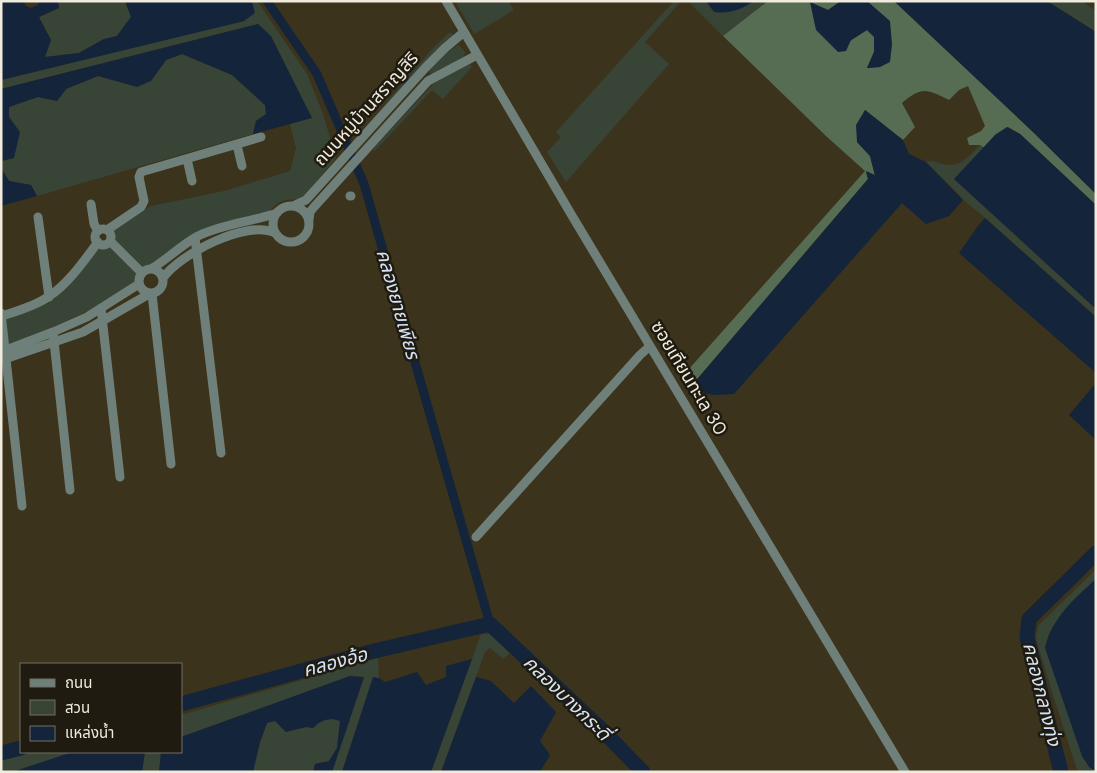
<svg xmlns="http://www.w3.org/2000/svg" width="1097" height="773" viewBox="0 0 1097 773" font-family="'DM Sans','Noto Sans Thai',sans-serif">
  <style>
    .green { fill: #384536 }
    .forest { fill: #576d53 }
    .water { fill: #14243a }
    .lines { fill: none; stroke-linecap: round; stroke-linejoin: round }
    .canal { stroke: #14243a; stroke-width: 9 }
    .river { stroke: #14243a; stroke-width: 15 }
    .street { stroke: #6f807a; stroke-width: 9 }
    .labels { text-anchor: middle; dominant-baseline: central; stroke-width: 5; stroke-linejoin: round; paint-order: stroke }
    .street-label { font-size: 18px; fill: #f1ebdd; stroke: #1f1b11 }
    .water-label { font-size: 19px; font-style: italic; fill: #d6e4f7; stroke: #1f1b11 }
  </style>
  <rect width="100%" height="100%" fill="#3c331c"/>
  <path class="green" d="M58 1H125L131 17 117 36 104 39 79 53 44 57 39 17 59 8Z
    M251 1H257L307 74 323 114 336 158 301 200C283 198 277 201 267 215L245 217 214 227 153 265 144 267 137 274 134 283 101 305 11 346 8 344 3 319 46 304 56 297 98 248 104 249 115 242 114 230 151 206 224 191 290 171 296 148 290 124 312 117 258 24 1 89V80L244 21 253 5Z
    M455 1H508L514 10 474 34Z
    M674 1H681L645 42 669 64 566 182 547 152 561 137 556 132Z
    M688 1H706L714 12 748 5 753 1H768L723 36Z
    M1047 1H1082L1096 11V32Z
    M449 33H452L454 36 426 63 355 139 433 48Z
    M458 45 460 46 465 52 464 57 446 67 439 69V73L432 75 428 70 441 57Z
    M182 54 232 75 265 105 266 114 256 121 253 134 37 196 31 185 9 181 1 168V161L14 158 8 107 38 97 57 101 66 89 98 76 116 81H151L166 60Z
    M470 64 472 67 443 99 432 90 375 151 373 149 434 83Z
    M980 145 985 148 954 179 1096 309V317L982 215 968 204 926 162C935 159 941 165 950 165 963 165 972 153 980 145Z
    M1096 569V579C1077 596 1062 613 1048 635L1089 767 1096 771 1078 772 1056 705 1036 639 1038 626Z
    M481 634H493L511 652 503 659 490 648 485 652 441 772H431Z
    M378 658 379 678H373L342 772H332L364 677 350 676 181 737V715Z
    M332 718 340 721 337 748 329 761 315 764 313 772H253L260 742 267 723 275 721 286 732 306 727 313 728 319 722Z
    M31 752H73L12 772H1V760Z
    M145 752H161L159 772H142Z"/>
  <path class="forest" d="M768 1H841L828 10 811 3 850 41 867 30 875 37 874 52 867 68 880 67 877 11 867 1H894L1033 132 1096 194V205L1020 134 1008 127 995 135 985 148 980 145H969L967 138 981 131 985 126 968 86 959 90 949 100C927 89 922 86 902 103L915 127 903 140 865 110 857 142 870 156 875 176 866 172 868 179 688 390 680 379 865 171 826 136 723 36Z"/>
  <path class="water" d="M1 1H24L25 5 30 8 38 5 39 1H58L59 8 39 17 51 40 45 57 79 53 104 39 117 36 131 17 125 1H251L253 5 255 13 244 21 1 80Z
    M706 1H753C742 10 728 14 714 12Z
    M841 1H867L890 21 892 44 890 62 880 67 867 68 874 52V37L867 30 851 40 846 51 838 52 816 30 810 2 828 10Z
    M894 1H1047L1096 32V194L1033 132Z
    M258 24 271 36 312 118 253 134 256 121 266 114 265 105 232 75 182 54 166 60 151 81 137 87 98 76 66 89 57 101 38 97 9 107V117L20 132 14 158 1 161V89Z
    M865 110 903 140 909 154 926 162 963 200 949 216 926 224 902 203 734 394C716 395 706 398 693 384L868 179 866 171 875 175 870 156 857 142 856 125Z
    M1007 127 1020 134 1096 205V309L954 179 995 135Z
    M1 168 9 181 31 185 37 196 1 206Z
    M985 218 1096 317V373L959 253 978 226Z
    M1096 383V440L1069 415Z
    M1096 579V771L1089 767 1082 756 1045 648C1051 619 1075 598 1096 579Z
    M472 659 431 772H342L373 677 379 678 385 682 417 672 426 685 446 677V666Z
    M350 676 364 677 332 772H313L315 764 329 761 337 748 340 721C329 717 321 720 313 728L306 727 286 732 275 721 267 723 260 742 253 772H159L161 752H181V737Z
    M476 677 491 681 514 703 531 686 556 712 540 741 550 755 540 772H441Z
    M73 752H145L142 772H12Z"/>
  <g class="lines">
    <path class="canal" d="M267 1 317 74 364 184 490 624"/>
    <path class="river" d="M181 704 370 652 490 624 601 729 643 772
      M1 753 21 748
      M1061 772 1027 637 1029 619 1096 553"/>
    <path class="street" d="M446 1 571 214 905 772
      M237 145 242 166
      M187 159 192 181
      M350 196H351
      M91 204 94 224 98 231
      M273 224a18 18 0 1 1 36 0a18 18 0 1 1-36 0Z
      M293 206 306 200 426 67 445 48 464 32
      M38 217 49 297
      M309 220 310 212 314 207 428 81 477 55
      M95 237a8 8 0 1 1 16 0a8 8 0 1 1-16 0Z
      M107 230 141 207 144 201 139 177 141 172 261 137
      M195 238 221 453
      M110 241 142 273
      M139 281a12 12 0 1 1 24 0a12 12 0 1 1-24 0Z
      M151 269C168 259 181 245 198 236 223 224 251 222 277 213
      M163 278C180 254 247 219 275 233
      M152 294 171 464
      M101 308 120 477
      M1 313 22 506
      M2 316C17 311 35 306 48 297 68 284 84 261 98 242
      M53 332 70 490
      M1 352 53 332 87 317 139 284
      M2 360 83 332 149 294
      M476 537 640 355 650 346"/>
  </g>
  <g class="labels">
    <g class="street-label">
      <text transform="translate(366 109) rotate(-48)">ถนนหมู่บ้านสราญสิริ</text>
      <text transform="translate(689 378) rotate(59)">ซอยเทียนทะเล 30</text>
    </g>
    <g class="water-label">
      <text transform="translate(398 304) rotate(74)">คลองยายเพียร</text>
      <text transform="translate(335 662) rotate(-15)">คลองอ้อ</text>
      <text transform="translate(1042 694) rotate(76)">คลองกลางทุ่ง</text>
      <text transform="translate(567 698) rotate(44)">คลองบางกระดี่</text>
    </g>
  </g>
  <rect width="1097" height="773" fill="none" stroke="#f1ebdd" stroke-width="5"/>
  <rect x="20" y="663" width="162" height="90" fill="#1f1b11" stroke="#736e63"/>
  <rect x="30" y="679" width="25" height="8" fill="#6f807a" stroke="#736e63"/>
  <text x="65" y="688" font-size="15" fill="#f1ebdd">ถนน</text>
  <rect x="30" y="700" width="25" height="15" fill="#384536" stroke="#736e63"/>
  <text x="65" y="713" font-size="15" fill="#f1ebdd">สวน</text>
  <rect x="30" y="726" width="25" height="15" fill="#14243a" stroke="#736e63"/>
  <text x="65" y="738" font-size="15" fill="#f1ebdd">แหล่งน้ำ</text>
</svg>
